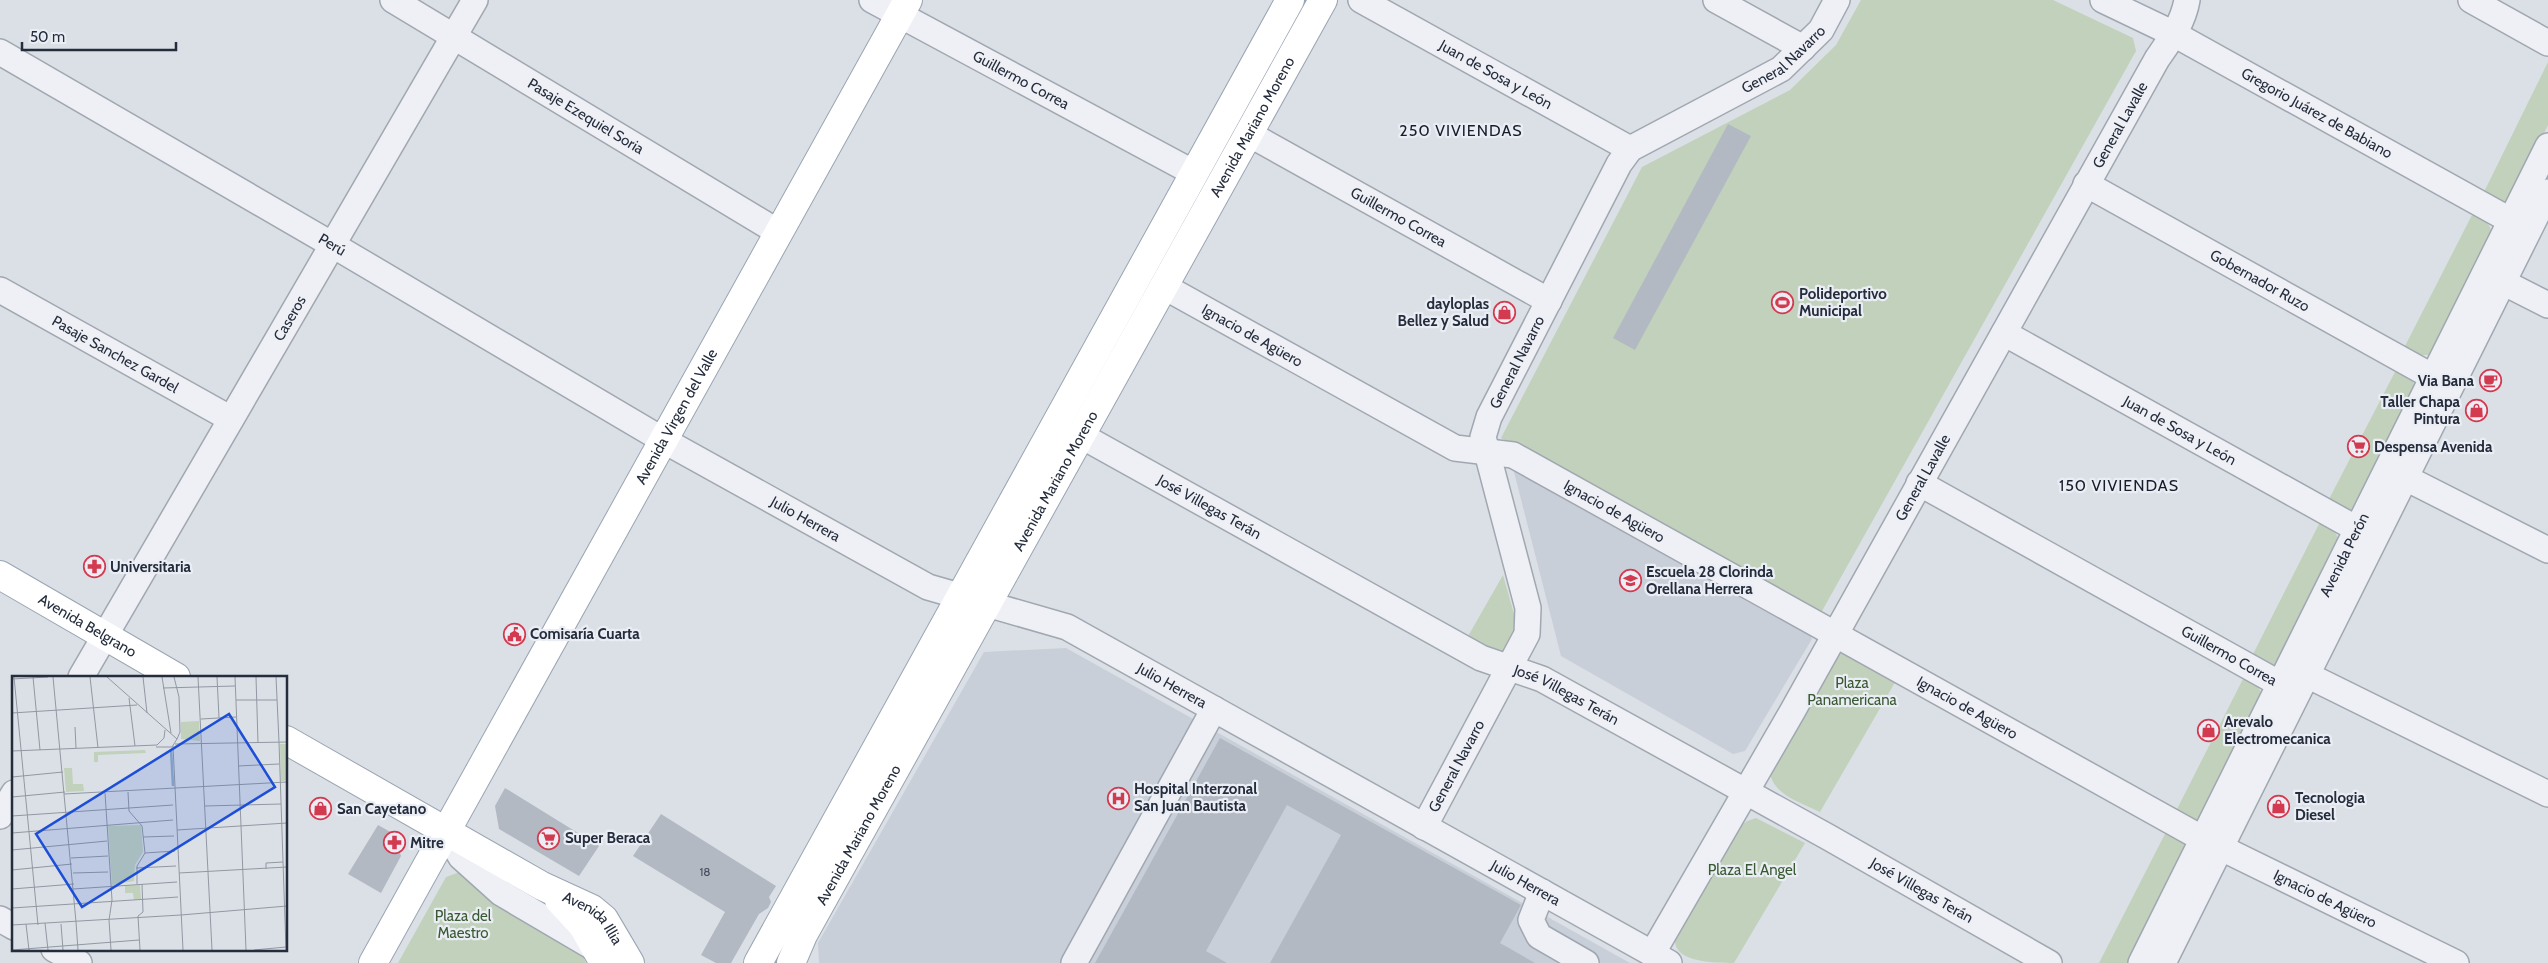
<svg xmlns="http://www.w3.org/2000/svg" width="2548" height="963" viewBox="0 0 2548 963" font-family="Cabin,sans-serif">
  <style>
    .built { fill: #c9cfd8 }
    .green { fill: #c1d1bc }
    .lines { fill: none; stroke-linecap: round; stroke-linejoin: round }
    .stream { stroke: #94adc9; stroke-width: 6 }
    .building { fill: #b2b9c3 }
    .minor-casing { stroke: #a1a7b0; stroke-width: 28 }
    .major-casing { stroke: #9aa4b3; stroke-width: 30 }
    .minor { stroke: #eef0f5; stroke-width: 25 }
    .major { stroke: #fff; stroke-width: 28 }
    .labels { text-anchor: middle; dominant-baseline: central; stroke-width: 4.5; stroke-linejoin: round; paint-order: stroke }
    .number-label { font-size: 12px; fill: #48505e }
    .street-label { font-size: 15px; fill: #252d3d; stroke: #eaeef4 }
    .poi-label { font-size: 15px; font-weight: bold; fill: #252d3d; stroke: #eaeef4; text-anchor: start }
    .park-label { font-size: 15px; fill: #395932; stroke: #eaeef4 }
    .neighbourhood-label { font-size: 16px; letter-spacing: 1px; fill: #171f2d; stroke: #eaeef4 }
    .inset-river { fill: none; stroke: #94adc9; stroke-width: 2.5 }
    .inset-road { fill: none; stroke: #9298a2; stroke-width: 1 }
    .view { fill: #1d4ed8; fill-opacity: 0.15; stroke: #1d4ed8; stroke-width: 2.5 }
    .inset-edge { fill: none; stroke: #252d3d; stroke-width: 2.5 }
  </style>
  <rect width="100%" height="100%" fill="#dbe0e6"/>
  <path class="built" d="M1513 468 1808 631 1812 639 1745 751 1733 754 1561 656Z
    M1066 648 1630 963H819L818 943 984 652Z"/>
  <path class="green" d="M1861 0H2053L2133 38 2136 51 1822 611 1815 615 1501 438 1642 167 1790 90 1836 45Z
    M2548 62V125L2514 195 2507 201H2495L2483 194Z
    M2473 213C2484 219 2491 223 2492 236L2437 348 2428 355H2416L2404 348Z
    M2397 368C2408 374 2414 378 2416 391L2361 503 2351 510H2340L2327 503Z
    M2320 522C2331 528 2338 532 2340 545L2285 657 2275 665 2263 664 2251 658Z
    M1503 575 1516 621 1511 649 1500 654 1467 638Z
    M1843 653 1851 654 1897 679 1820 812C1802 803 1771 794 1770 771L1837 656Z
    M2244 677C2255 683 2261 687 2263 700L2199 820 2187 819 2175 813Z
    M1756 818 1805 843 1734 963C1716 963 1673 963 1675 939L1739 827 1747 821Z
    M2168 828 2186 843V853L2132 963H2099Z
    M463 871 500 906 583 956 586 963H398L446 877Z"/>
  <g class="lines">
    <path class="stream" d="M1262 80 1306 0
      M775 963 784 947"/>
  </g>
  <path class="building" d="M1728 124 1751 136 1635 350 1613 338Z
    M1220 738 1521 905 1500 943 1535 963H1270L1341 835 1287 805 1206 951 1227 963H1095Z
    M505 788 599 846 579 876 499 829 495 806Z
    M661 814 776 886 769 897 771 902 768 908 759 914 731 963H716L701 955 725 912 633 856Z
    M378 825 394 834 401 856 381 893 348 874Z"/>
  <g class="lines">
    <defs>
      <g id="minor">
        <path id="s1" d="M393 0 778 232"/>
        <path id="s2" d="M872 0 1194 173"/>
        <path id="s3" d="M1361 0 1630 149"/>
        <path d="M1716 0 1803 48"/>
        <path id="s4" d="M2103 0 2174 34 2524 228"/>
        <path d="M2471 0 2548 43"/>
        <path id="s5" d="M0 52 331 244 663 440 928 587 1067 627 1669 963"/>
        <path id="s6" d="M1249 134 1549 301"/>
        <path id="s7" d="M2086 184 2433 377"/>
        <path d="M2489 275 2548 305"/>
        <path id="s8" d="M1163 286 1455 448 1513 455 2203 839 2456 963"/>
        <path id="s9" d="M0 290 231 419"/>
        <path id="s10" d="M2004 333 2357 529"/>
        <path id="s11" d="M1080 435 1481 658 1542 679 1828 837 2049 963"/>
        <path d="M2392 471 2548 550"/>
        <path id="s12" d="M1919 483 2280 684 2307 675 2548 794"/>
        <path id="s13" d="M81 677 475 0"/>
        <path d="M0 816 14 793"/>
        <path id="s14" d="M1424 827 1527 634 1528 608 1483 437 1489 417 1619 164 1630 149 1781 69 1821 30 1837 0"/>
        <path d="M446 832 461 857 501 893 596 949"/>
        <path d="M1542 892 1531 920 1539 936 1586 963"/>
        <path d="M0 919 14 927"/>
        <path d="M54 949 79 963"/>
        <path id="s15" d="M1652 954 1792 712 2157 59C2170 40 2183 23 2187 0"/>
        <path d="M1074 963 1214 709"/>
        <path id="s16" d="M2141 963 2548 146"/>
        <path d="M2163 963 2548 192"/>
      </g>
      <g id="major">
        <path id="s17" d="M0 575 176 677"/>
        <path id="s18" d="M286 740 542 886 592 909 604 919 630 963"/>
        <path d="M559 900 583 926 604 963"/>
        <path id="s19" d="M373 963 908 0"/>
        <path d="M758 963 1290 0"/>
        <path id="s20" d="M791 963 803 935 1323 0"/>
      </g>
    </defs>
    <use href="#minor" class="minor-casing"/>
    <use href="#major" class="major-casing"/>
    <use href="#minor" class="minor"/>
    <use href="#major" class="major"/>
  </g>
  <defs>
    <symbol id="stadium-ring" viewBox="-11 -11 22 22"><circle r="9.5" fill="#eaeef4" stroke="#d3394f" stroke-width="1.5"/><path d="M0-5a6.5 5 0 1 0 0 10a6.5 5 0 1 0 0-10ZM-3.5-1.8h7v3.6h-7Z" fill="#d3394f"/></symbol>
    <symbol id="shop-ring" viewBox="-11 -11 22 22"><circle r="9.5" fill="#eaeef4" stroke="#d3394f" stroke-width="1.5"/><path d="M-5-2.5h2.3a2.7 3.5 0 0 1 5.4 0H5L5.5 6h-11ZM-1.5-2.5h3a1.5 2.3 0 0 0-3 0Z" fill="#d3394f"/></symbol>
    <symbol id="cafe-ring" viewBox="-11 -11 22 22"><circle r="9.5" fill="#eaeef4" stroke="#d3394f" stroke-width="1.5"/><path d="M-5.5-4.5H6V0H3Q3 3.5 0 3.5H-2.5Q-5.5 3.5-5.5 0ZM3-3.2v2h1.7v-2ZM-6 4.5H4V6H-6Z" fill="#d3394f"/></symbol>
    <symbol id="supermarket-ring" viewBox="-11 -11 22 22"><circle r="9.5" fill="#eaeef4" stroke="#d3394f" stroke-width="1.5"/><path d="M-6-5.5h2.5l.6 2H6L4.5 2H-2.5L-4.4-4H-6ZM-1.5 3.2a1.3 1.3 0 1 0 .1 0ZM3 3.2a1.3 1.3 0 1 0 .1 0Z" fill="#d3394f"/></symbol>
    <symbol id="pharmacy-ring" viewBox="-11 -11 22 22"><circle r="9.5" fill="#eaeef4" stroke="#d3394f" stroke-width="1.5"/><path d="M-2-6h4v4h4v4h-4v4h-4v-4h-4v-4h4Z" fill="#d3394f"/></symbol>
    <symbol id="school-ring" viewBox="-11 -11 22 22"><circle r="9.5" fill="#eaeef4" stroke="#d3394f" stroke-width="1.5"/><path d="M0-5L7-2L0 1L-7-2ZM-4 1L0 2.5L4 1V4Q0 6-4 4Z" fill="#d3394f"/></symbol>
    <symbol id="civic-ring" viewBox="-11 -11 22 22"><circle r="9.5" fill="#eaeef4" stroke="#d3394f" stroke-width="1.5"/><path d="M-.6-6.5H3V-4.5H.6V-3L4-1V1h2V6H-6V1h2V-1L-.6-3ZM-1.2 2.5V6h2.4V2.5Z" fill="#d3394f"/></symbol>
    <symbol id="hospital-ring" viewBox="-11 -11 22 22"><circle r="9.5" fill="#eaeef4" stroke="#d3394f" stroke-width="1.5"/><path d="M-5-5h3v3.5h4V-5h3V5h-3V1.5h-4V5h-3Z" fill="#d3394f"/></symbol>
  </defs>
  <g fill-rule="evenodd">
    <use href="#stadium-ring" x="1770" y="290" width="25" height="25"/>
    <use href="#shop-ring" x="1492" y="300" width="25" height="25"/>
    <use href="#cafe-ring" x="2478" y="368" width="25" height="25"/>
    <use href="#shop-ring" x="2464" y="398" width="25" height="25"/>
    <use href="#supermarket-ring" x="2346" y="434" width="25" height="25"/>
    <use href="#pharmacy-ring" x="82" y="554" width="25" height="25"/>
    <use href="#school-ring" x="1618" y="568" width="25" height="25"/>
    <use href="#civic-ring" x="502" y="622" width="25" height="25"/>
    <use href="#shop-ring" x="2196" y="718" width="25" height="25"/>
    <use href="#hospital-ring" x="1106" y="786" width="25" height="25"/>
    <use href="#shop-ring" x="2266" y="794" width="25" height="25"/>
    <use href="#shop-ring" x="308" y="796" width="25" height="25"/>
    <use href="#supermarket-ring" x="536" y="826" width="25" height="25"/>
    <use href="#pharmacy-ring" x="382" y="830" width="25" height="25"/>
  </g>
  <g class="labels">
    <g class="number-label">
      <text x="705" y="871">18</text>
    </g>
    <g class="street-label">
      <text stroke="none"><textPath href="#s14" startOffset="924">General Navarro</textPath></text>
      <text stroke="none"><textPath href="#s3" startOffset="154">Juan de Sosa y León</textPath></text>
      <text stroke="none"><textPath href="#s2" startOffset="169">Guillermo Correa</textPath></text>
      <text stroke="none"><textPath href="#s4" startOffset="242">Gregorio Juárez de Babiano</textPath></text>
      <text stroke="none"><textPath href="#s1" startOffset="225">Pasaje Ezequiel Soria</textPath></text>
      <text stroke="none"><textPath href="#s15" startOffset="952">General Lavalle</textPath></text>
      <text stroke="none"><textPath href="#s20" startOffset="955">Avenida Mariano Moreno</textPath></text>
      <text stroke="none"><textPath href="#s6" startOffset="171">Guillermo Correa</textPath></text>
      <text stroke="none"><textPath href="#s5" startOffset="384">Perú</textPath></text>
      <text stroke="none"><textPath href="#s7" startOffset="199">Gobernador Ruzo</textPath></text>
      <text stroke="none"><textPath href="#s13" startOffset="415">Caseros</textPath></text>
      <text stroke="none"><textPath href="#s8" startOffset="102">Ignacio de Agüero</textPath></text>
      <text stroke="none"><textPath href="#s9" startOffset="132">Pasaje Sanchez Gardel</textPath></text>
      <text stroke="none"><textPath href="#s14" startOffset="504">General Navarro</textPath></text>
      <text stroke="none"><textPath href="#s19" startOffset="625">Avenida Virgen del Valle</textPath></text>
      <text stroke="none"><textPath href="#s10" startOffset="201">Juan de Sosa y León</textPath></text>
      <text stroke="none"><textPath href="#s15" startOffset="548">General Lavalle</textPath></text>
      <text stroke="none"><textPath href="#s20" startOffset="550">Avenida Mariano Moreno</textPath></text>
      <text stroke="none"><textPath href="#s11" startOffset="148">José Villegas Terán</textPath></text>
      <text stroke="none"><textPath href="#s8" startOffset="508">Ignacio de Agüero</textPath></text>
      <text stroke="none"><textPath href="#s5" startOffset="931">Julio Herrera</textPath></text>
      <text stroke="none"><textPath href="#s16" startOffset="456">Avenida Perón</textPath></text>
      <text stroke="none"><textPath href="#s17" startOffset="101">Avenida Belgrano</textPath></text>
      <text stroke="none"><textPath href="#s12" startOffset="355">Guillermo Correa</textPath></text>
      <text stroke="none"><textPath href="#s5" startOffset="1336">Julio Herrera</textPath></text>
      <text stroke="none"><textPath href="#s11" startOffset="552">José Villegas Terán</textPath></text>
      <text stroke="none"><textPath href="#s8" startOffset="912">Ignacio de Agüero</textPath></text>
      <text stroke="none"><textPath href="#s14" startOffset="69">General Navarro</textPath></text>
      <text stroke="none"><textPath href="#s20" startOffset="145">Avenida Mariano Moreno</textPath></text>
      <text stroke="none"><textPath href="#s5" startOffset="1741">Julio Herrera</textPath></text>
      <text stroke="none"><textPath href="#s11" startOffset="958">José Villegas Terán</textPath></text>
      <text stroke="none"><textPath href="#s8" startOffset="1318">Ignacio de Agüero</textPath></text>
      <text stroke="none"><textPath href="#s18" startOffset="356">Avenida Illia</textPath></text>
    </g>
    <g class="poi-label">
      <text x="1799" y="294">Polideportivo<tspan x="1799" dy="17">Municipal</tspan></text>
      <text x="1489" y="304" text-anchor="end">dayloplas<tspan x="1489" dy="17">Bellez y Salud</tspan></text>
      <text x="2474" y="381" text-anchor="end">Via Bana</text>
      <text x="2460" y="402" text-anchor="end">Taller Chapa<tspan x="2460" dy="17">Pintura</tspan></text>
      <text x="2374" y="447">Despensa Avenida</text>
      <text x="110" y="567">Universitaria</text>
      <text x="1646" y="572">Escuela 28 Clorinda<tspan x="1646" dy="17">Orellana Herrera</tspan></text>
      <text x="530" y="634">Comisaría Cuarta</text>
      <text x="2224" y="722">Arevalo<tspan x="2224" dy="17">Electromecanica</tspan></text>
      <text x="1134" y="789">Hospital Interzonal<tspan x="1134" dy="17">San Juan Bautista</tspan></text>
      <text x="2295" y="798">Tecnologia<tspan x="2295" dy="17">Diesel</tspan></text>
      <text x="337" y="809">San Cayetano</text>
      <text x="565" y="838">Super Beraca</text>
      <text x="410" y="843">Mitre</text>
    </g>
    <g class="park-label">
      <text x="1852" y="683">Plaza<tspan x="1852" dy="17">Panamericana</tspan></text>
      <text x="1752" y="870">Plaza El Angel</text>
      <text x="463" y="916">Plaza del<tspan x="463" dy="17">Maestro</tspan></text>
    </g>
    <g class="neighbourhood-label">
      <text x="1461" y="130">250 VIVIENDAS</text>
      <text x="2119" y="485">150 VIVIENDAS</text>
    </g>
  </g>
  <g transform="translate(12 676)">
    <rect width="275" height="275" fill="#dbe0e6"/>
    <path d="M187 45 188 65 169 63V46ZM268 68H275V103L272 105H269ZM133 74 134 77 86 79V86H82V76ZM52 92H60L61 108H71L72 115 54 116ZM129 149 131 176 123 189 122 205 100 209 96 150ZM128 209 129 223 122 224 121 217H113V210Z" fill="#c1d1bc"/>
    <path class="inset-river" d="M159 73 161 110"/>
    <path class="inset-road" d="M2 1 26 249M21 1 28 74M41 1 64 246M78 1 86 72M95 1 165 63 160 71H144M131 1 135 37M150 1 159 57M162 1 167 21 168 56 165 63M186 1 200 274M205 1 207 42M223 1 234 274M244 1 246 67M264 1 267 66M0 3 36 1M151 12 223 10M117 22 123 70M224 24H265M0 37 125 29M189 43 224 41M63 51 64 72M267 66 274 274M163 68 275 66M161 70 171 274M0 75 145 69 152 62 153 54M226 90 267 88M0 101 51 96M116 116 117 135 130 150 133 177 125 190V208M93 117 100 224 97 244 99 274M52 118 275 106M0 121 53 116M193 130 269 128M0 140 161 129M165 154 275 147M0 157 161 144M131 161 162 160M0 174 95 165M133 177 163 175M59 182 96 180M124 192 164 190M254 193V187L271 186M0 194 60 188M61 197 96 196M167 197 275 191M130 208 131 236M0 213 62 208M61 213 165 206M0 232 166 221M169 239 275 230M64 246 66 274M33 247 36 274M14 248 17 274M49 248 51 274M0 249 169 239M0 274 127 264M128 274 126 240 131 236M242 274 274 271"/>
    <path class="view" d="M217 38 263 111 70 231 24 158Z"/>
    <rect width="275" height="275" class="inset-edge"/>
  </g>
  <path d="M22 42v8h154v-8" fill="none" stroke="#252d3d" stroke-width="2.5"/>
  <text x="30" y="42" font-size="15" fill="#252d3d" stroke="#eaeef4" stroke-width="4" paint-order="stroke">50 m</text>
</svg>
